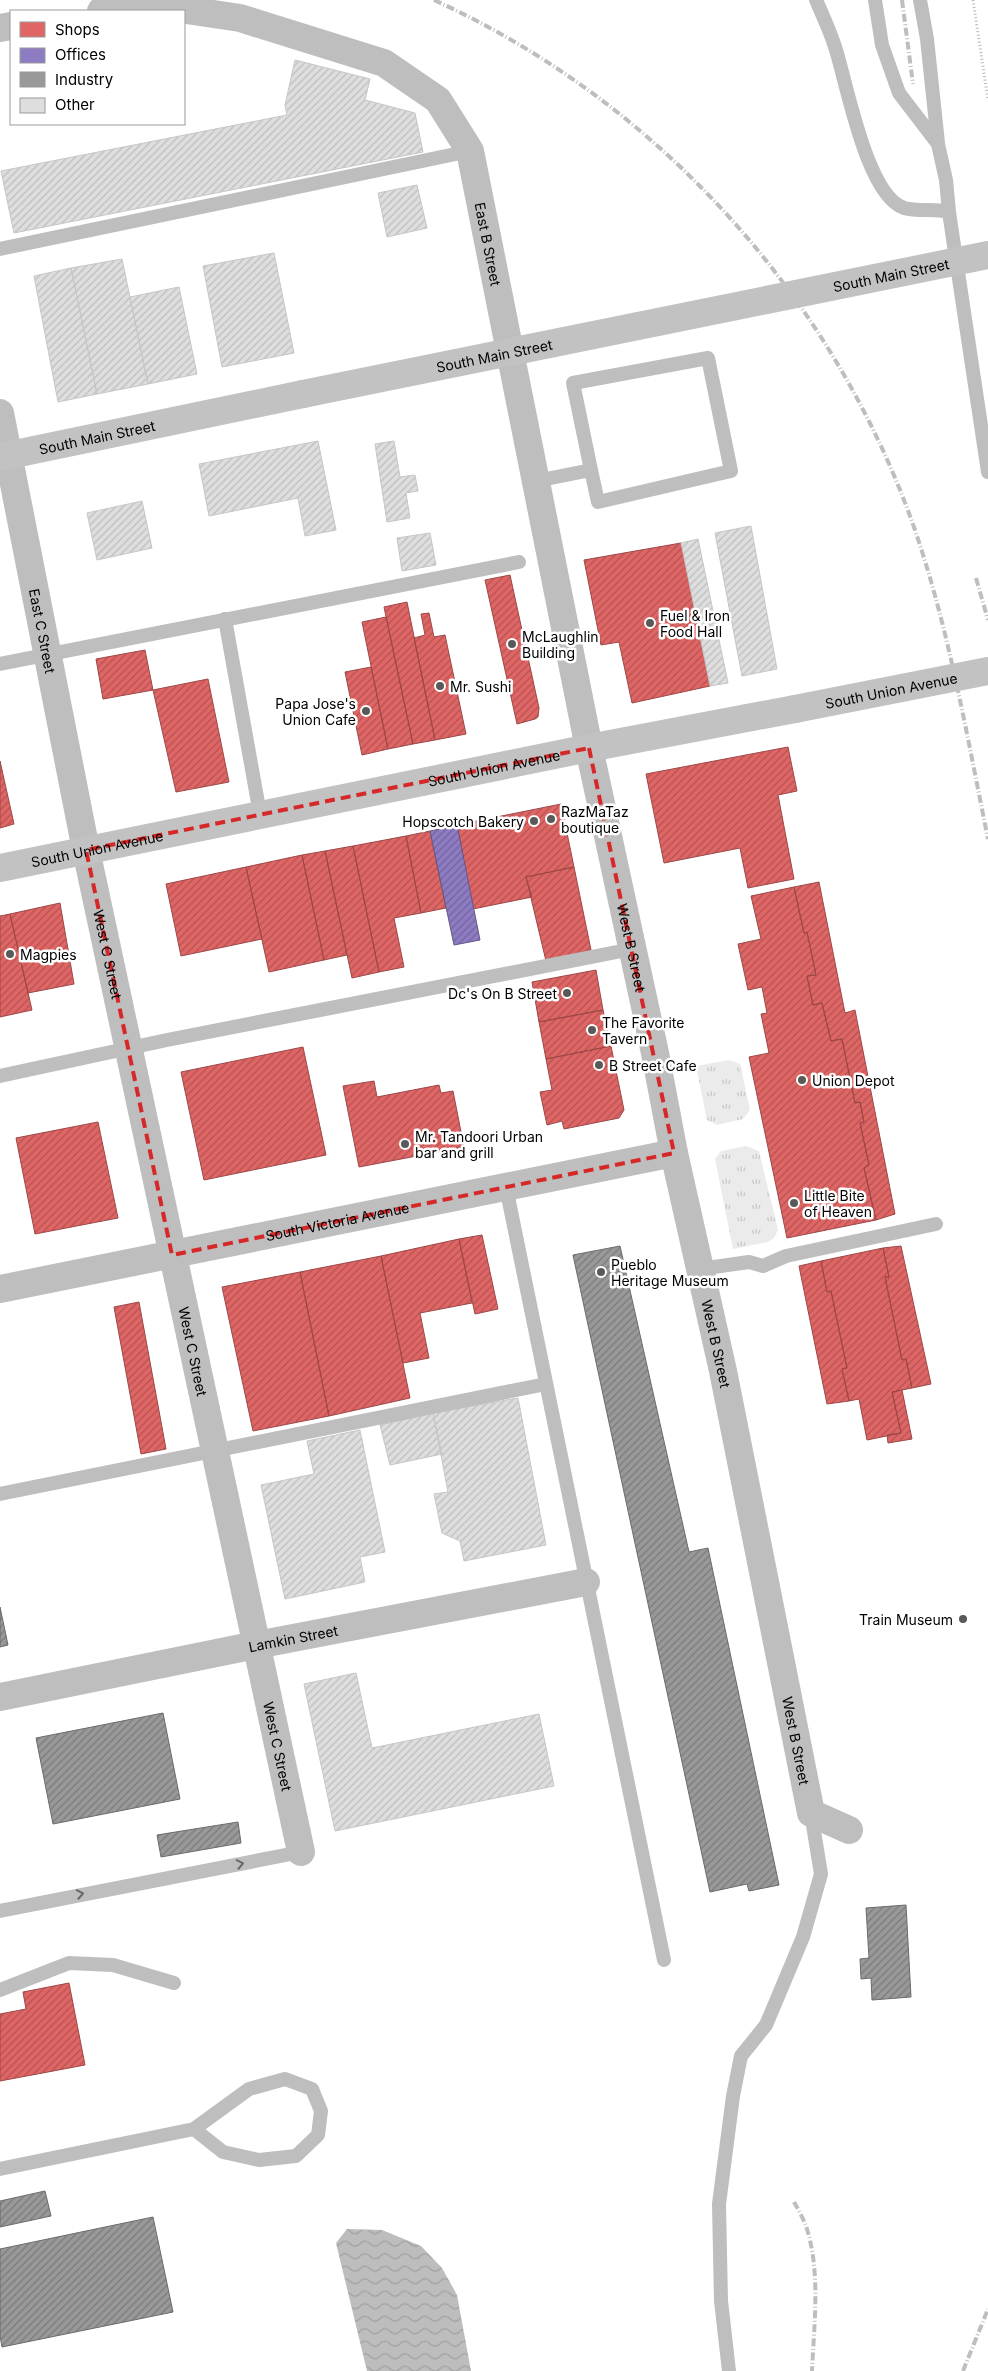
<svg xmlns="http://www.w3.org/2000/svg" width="988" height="2371" viewBox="0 0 988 2371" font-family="Inter,sans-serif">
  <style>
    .grass { fill: url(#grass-tufts) }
    .water { fill: url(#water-waves) }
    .shops { fill: url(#shops-hatch); stroke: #9d4747 }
    .offices { fill: url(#offices-hatch); stroke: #635788 }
    .industry { fill: url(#industry-hatch); stroke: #6b6b6b }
    .building { fill: url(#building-hatch); stroke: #c6c6c6 }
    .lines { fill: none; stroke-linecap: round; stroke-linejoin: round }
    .path { stroke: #b9b9b9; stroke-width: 3; stroke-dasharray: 1 2.5; stroke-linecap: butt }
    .lane { stroke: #bebebe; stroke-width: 14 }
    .street { stroke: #bebebe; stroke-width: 28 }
    .secondary { stroke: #c2c2c2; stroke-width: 28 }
    .rail { stroke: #bebebe; stroke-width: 4; stroke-dasharray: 8 2.5 1 2.5; stroke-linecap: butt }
    .secondary-bridge { stroke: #c2c2c2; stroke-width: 28 }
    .oneway { stroke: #686868 }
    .marked { fill: none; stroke: #d62828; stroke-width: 4; stroke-dasharray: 10 6; stroke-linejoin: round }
    .poi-dot { fill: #595959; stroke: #fff; stroke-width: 2 }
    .labels { text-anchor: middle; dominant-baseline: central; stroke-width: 5; stroke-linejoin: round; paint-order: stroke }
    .street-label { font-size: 14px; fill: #000; stroke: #fff }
    .poi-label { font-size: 14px; fill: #000; stroke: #fff; text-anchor: start }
  </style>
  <defs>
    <pattern id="grass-tufts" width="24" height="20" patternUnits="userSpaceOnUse" patternTransform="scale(1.25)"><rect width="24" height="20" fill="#ebebeb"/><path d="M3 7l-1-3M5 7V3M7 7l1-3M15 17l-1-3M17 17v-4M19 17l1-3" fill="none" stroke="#c8c8c8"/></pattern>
    <pattern id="water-waves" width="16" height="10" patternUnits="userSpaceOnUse" patternTransform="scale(1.25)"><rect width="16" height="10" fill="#bdbdbd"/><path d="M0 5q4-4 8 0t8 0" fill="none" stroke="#a1a1a1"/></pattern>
    <pattern id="shops-hatch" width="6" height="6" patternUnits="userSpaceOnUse" patternTransform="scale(1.25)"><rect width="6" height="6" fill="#e06666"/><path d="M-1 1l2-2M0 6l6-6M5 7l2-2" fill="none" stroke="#b35252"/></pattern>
    <pattern id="offices-hatch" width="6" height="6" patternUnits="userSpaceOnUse" patternTransform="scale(1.25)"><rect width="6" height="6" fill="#8e7cc3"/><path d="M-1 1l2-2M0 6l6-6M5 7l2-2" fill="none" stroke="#72639c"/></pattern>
    <pattern id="industry-hatch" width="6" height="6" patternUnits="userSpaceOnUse" patternTransform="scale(1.25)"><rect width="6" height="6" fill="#999"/><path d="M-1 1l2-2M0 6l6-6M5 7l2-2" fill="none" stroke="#7a7a7a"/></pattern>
    <pattern id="building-hatch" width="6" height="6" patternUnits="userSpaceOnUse" patternTransform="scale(1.25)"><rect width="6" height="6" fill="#dedede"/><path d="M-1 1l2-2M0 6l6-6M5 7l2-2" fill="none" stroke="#bdbdbd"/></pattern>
  </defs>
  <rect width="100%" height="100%" fill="#fff"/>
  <path class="grass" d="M729 1060 740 1064 750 1110 743 1119 717 1125 707 1120 696 1066Z
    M746 1146 759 1151 778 1230 774 1238 768 1242 733 1249 715 1159 721 1151Z"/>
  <path class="water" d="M347 2229 382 2230 421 2246 442 2268 457 2295 471 2371H367L336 2243Z"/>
  <path class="shops" d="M681 543 710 686 632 703 619 642 601 645 584 560Z
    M510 575 539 708 538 717 535 719 517 724 485 580Z
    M407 602 435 740 413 744 384 607Z
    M429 613 434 637 445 635 466 734 435 740 414 638 425 635 421 614Z
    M386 617 413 744 388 749 362 622Z
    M145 650 153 690 103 699 96 659Z
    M371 667 388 749 362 755 345 672Z
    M208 679 229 782 176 792 153 690Z
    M788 747 797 791 778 795 794 879 748 888 740 848 664 863 646 774Z
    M0 761 14 824 0 828Z
    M561 804 574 867 526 877 532 897 473 909 457 825Z
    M430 831 446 908 421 913 406 836Z
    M406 836 421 913 394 918 404 967 379 972 353 846Z
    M353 846 379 972 352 978 325 851Z
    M325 851 347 955 324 960 302 855Z
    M302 855 324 960 269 972 246 867Z
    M246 867 262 939 181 956 166 884Z
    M574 867 591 950 546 961 526 877Z
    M819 882 845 1013 855 1010 895 1214 876 1220 864 1168 869 1165 860 1123 864 1122 860 1102 855 1103 842 1039 831 1041 822 1003 813 1005 807 976 816 975 807 932 804 933 794 887Z
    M794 887 804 933 807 932 816 975 807 976 813 1005 822 1003 831 1041 842 1039 855 1103 860 1102 864 1122 860 1123 869 1165 864 1168 876 1220 787 1238 749 1057 769 1053 761 1014 767 1013 762 987 748 990 738 944 761 939 751 896Z
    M60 903 74 984 28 993 10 914Z
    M10 914 32 1010 0 1017V916Z
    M596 970 603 1010 539 1022 532 982Z
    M603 1010 611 1046 546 1059 539 1022Z
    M611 1046 624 1110 619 1118 564 1129 562 1121 547 1125 540 1092 552 1090 546 1059Z
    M303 1047 326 1155 204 1180 181 1072Z
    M374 1081 377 1097 439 1085 441 1093 453 1091 464 1147 359 1167 343 1086Z
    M98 1122 118 1218 35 1234 16 1138Z
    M482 1235 498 1309 475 1314 459 1239Z
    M459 1239 472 1303 420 1313 429 1358 403 1363 381 1256Z
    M901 1246 931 1384 912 1388 906 1359 902 1360 885 1277H889L883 1248Z
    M883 1248 889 1277H885L902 1360 906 1359 912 1388 892 1392 901 1433 867 1440 859 1399 849 1401 842 1369 847 1368 831 1291 827 1292 821 1261Z
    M381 1256 410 1398 329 1416 300 1272Z
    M821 1261 827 1292 831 1291 847 1368 842 1369 849 1401 827 1404 799 1266Z
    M300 1272 329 1416 253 1431 222 1287Z
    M139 1302 166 1449 141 1454 114 1307Z
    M902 1390 912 1439 888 1443 887 1435 901 1433 892 1392Z
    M69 1983 85 2065 0 2081V2014L26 2009 23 1992Z"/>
  <path class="offices" d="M457 825 480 940 454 945 430 831Z"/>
  <path class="industry" d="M620 1246 689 1552 708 1548 779 1885 749 1891 747 1884 710 1892 573 1255Z
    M0 1607 8 1645 0 1647Z
    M163 1713 180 1799 53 1824 36 1738Z
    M238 1822 241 1843 161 1857 157 1835Z
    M906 1905 911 1997 872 2000 871 1978 861 1979 860 1959 869 1958 866 1908Z
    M45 2191 51 2216 0 2227V2201Z
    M153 2217 173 2312 2 2347 0 2336V2249Z"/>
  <path class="building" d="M295 60 370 79 365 100 415 113 423 152 14 233 1 171 287 115 285 105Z
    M417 185 427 228 387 237 378 193Z
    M274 253 294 353 222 367 203 266Z
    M122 259 148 384 97 394 71 268Z
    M71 268 97 394 58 402 34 276Z
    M179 287 197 374 148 384 130 297Z
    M318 441 336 530 305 536 298 498 209 516 199 464Z
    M394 441 400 477 415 475 418 491 406 493 410 518 387 522 375 444Z
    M142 501 152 548 97 560 87 513Z
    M751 526 777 669 742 676 715 533Z
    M430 533 436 565 402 571 397 538Z
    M698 539 728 683 710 686 681 543Z
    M518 1398 546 1545 464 1561 460 1541 442 1533 434 1494 448 1492 433 1413Z
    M433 1413 442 1454 390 1465 380 1425Z
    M360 1430 385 1552 360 1557 365 1582 285 1599 261 1485 314 1474 307 1441Z
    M356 1673 372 1748 539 1714 554 1786 335 1831 304 1684Z"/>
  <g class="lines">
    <path class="path" d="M973 0 988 100"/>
    <path class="lane" d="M816 0C823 16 831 33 836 50 847 85 867 196 904 208 918 212 935 208 949 212L988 472
      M875 0 882 45 899 93 938 144 946 180 949 212
      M920 0 927 39 938 143
      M0 249 470 151
      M536 481 591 470 598 502 731 471 708 358 573 383 591 470
      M225 619 260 814
      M0 664 519 562
      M0 1076 167 1040 632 949
      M506 1187 664 1960
      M700 1269 749 1262 763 1266 786 1256 936 1224
      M0 1494 546 1384
      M0 1911 301 1852
      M0 1990 69 1963 113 1965 174 1983
      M0 2169 194 2129 249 2089 285 2079 312 2089 321 2111 318 2135 296 2156 259 2160 223 2152 194 2129
      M729 2371 721 2301 719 2204 733 2096 741 2056 766 2025 803 1937 821 1874 811 1813"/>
    <g class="street">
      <path id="s1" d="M101 11 146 4 240 18 384 63 438 100 470 151 589 748 655 1053 674 1153 723 1371 811 1813 849 1830"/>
      <path d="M0 28 11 26"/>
      <path id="s2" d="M0 413 86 850 301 1852"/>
      <path id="s3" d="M0 1289 674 1153"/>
      <path id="s4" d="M0 1697 256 1645 586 1582"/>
    </g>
    <g class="secondary">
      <path id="s5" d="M0 457 303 394"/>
      <path id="s6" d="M0 868 589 748 795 709"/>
    </g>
    <path class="rail" d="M434 0C658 102 834 297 915 530 949 630 967 736 988 839
      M902 0 913 84
      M976 578 988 620
      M794 2202C798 2209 803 2218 806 2226 821 2271 814 2324 812 2371
      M963 2371 988 2309"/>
    <g class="secondary-bridge">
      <path id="s7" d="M303 394 988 255"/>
      <path id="s8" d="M795 709 988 671"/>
    </g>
  </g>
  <defs><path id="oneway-chevron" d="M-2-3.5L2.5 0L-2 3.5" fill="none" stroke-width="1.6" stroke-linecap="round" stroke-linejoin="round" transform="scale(1.25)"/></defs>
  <g class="oneway">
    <use href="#oneway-chevron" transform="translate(240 1864) rotate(-11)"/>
    <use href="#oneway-chevron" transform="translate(80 1894) rotate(-11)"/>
  </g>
  <path class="marked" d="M589 748 674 1153 172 1255 86 850Z"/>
  <g class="poi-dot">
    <circle cx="650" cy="623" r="5"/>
    <circle cx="512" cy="644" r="5"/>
    <circle cx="440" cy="686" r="5"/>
    <circle cx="366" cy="711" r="5"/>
    <circle cx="551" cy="819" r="5"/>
    <circle cx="534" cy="821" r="5"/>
    <circle cx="10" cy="954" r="5"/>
    <circle cx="567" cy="993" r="5"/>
    <circle cx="592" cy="1030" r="5"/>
    <circle cx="599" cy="1065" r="5"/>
    <circle cx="802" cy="1080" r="5"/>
    <circle cx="405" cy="1144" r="5"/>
    <circle cx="794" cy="1203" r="5"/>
    <circle cx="601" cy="1272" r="5"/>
    <circle cx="963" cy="1619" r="5"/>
  </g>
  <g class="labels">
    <g class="street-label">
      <text stroke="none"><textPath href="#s1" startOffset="512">East B Street</textPath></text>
      <text stroke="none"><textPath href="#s7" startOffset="600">South Main Street</textPath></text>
      <text stroke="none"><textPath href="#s7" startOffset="195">South Main Street</textPath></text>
      <text stroke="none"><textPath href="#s5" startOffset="99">South Main Street</textPath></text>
      <text stroke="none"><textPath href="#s2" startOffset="222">East C Street</textPath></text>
      <text stroke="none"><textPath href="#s8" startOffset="98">South Union Avenue</textPath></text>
      <text stroke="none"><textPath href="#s6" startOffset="504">South Union Avenue</textPath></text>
      <text stroke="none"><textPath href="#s6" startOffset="99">South Union Avenue</textPath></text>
      <text stroke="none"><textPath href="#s1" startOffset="1230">West B Street</textPath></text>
      <text stroke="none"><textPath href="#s2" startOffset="552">West C Street</textPath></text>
      <text stroke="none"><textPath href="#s3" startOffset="344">South Victoria Avenue</textPath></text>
      <text stroke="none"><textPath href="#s1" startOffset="1635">West B Street</textPath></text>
      <text stroke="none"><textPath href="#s2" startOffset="958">West C Street</textPath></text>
      <text stroke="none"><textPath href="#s4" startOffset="299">Lamkin Street</textPath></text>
      <text stroke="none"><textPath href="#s1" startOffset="2040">West B Street</textPath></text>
      <text stroke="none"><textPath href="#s2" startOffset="1362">West C Street</textPath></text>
    </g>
    <g class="poi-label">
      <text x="660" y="615">Fuel &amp; Iron<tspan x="660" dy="16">Food Hall</tspan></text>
      <text x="522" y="636">McLaughlin<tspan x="522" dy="16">Building</tspan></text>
      <text x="450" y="686">Mr. Sushi</text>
      <text x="356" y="703" text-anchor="end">Papa Jose's<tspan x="356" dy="16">Union Cafe</tspan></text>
      <text x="561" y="811">RazMaTaz<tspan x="561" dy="16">boutique</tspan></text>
      <text x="524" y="821" text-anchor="end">Hopscotch Bakery</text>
      <text x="20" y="954">Magpies</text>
      <text x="557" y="993" text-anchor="end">Dc's On B Street</text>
      <text x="602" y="1022">The Favorite<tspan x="602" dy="16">Tavern</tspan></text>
      <text x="609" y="1065">B Street Cafe</text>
      <text x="812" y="1080">Union Depot</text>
      <text x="415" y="1136">Mr. Tandoori Urban<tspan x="415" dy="16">bar and grill</tspan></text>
      <text x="804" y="1195">Little Bite<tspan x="804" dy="16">of Heaven</tspan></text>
      <text x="611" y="1264">Pueblo<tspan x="611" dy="16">Heritage Museum</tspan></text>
      <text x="953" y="1619" text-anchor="end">Train Museum</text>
    </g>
  </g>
  <rect x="10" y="10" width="175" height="115" fill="#ffffff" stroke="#999999"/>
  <rect x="20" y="22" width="25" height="15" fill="#e06666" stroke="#999999"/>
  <text x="55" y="35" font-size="15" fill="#000000">Shops</text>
  <rect x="20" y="48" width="25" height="15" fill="#8e7cc3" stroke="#999999"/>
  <text x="55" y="60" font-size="15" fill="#000000">Offices</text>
  <rect x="20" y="72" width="25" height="15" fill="#999999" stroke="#999999"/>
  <text x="55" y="85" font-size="15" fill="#000000">Industry</text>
  <rect x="20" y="98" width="25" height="15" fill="#dedede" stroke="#999999"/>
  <text x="55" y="110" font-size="15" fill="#000000">Other</text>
</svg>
